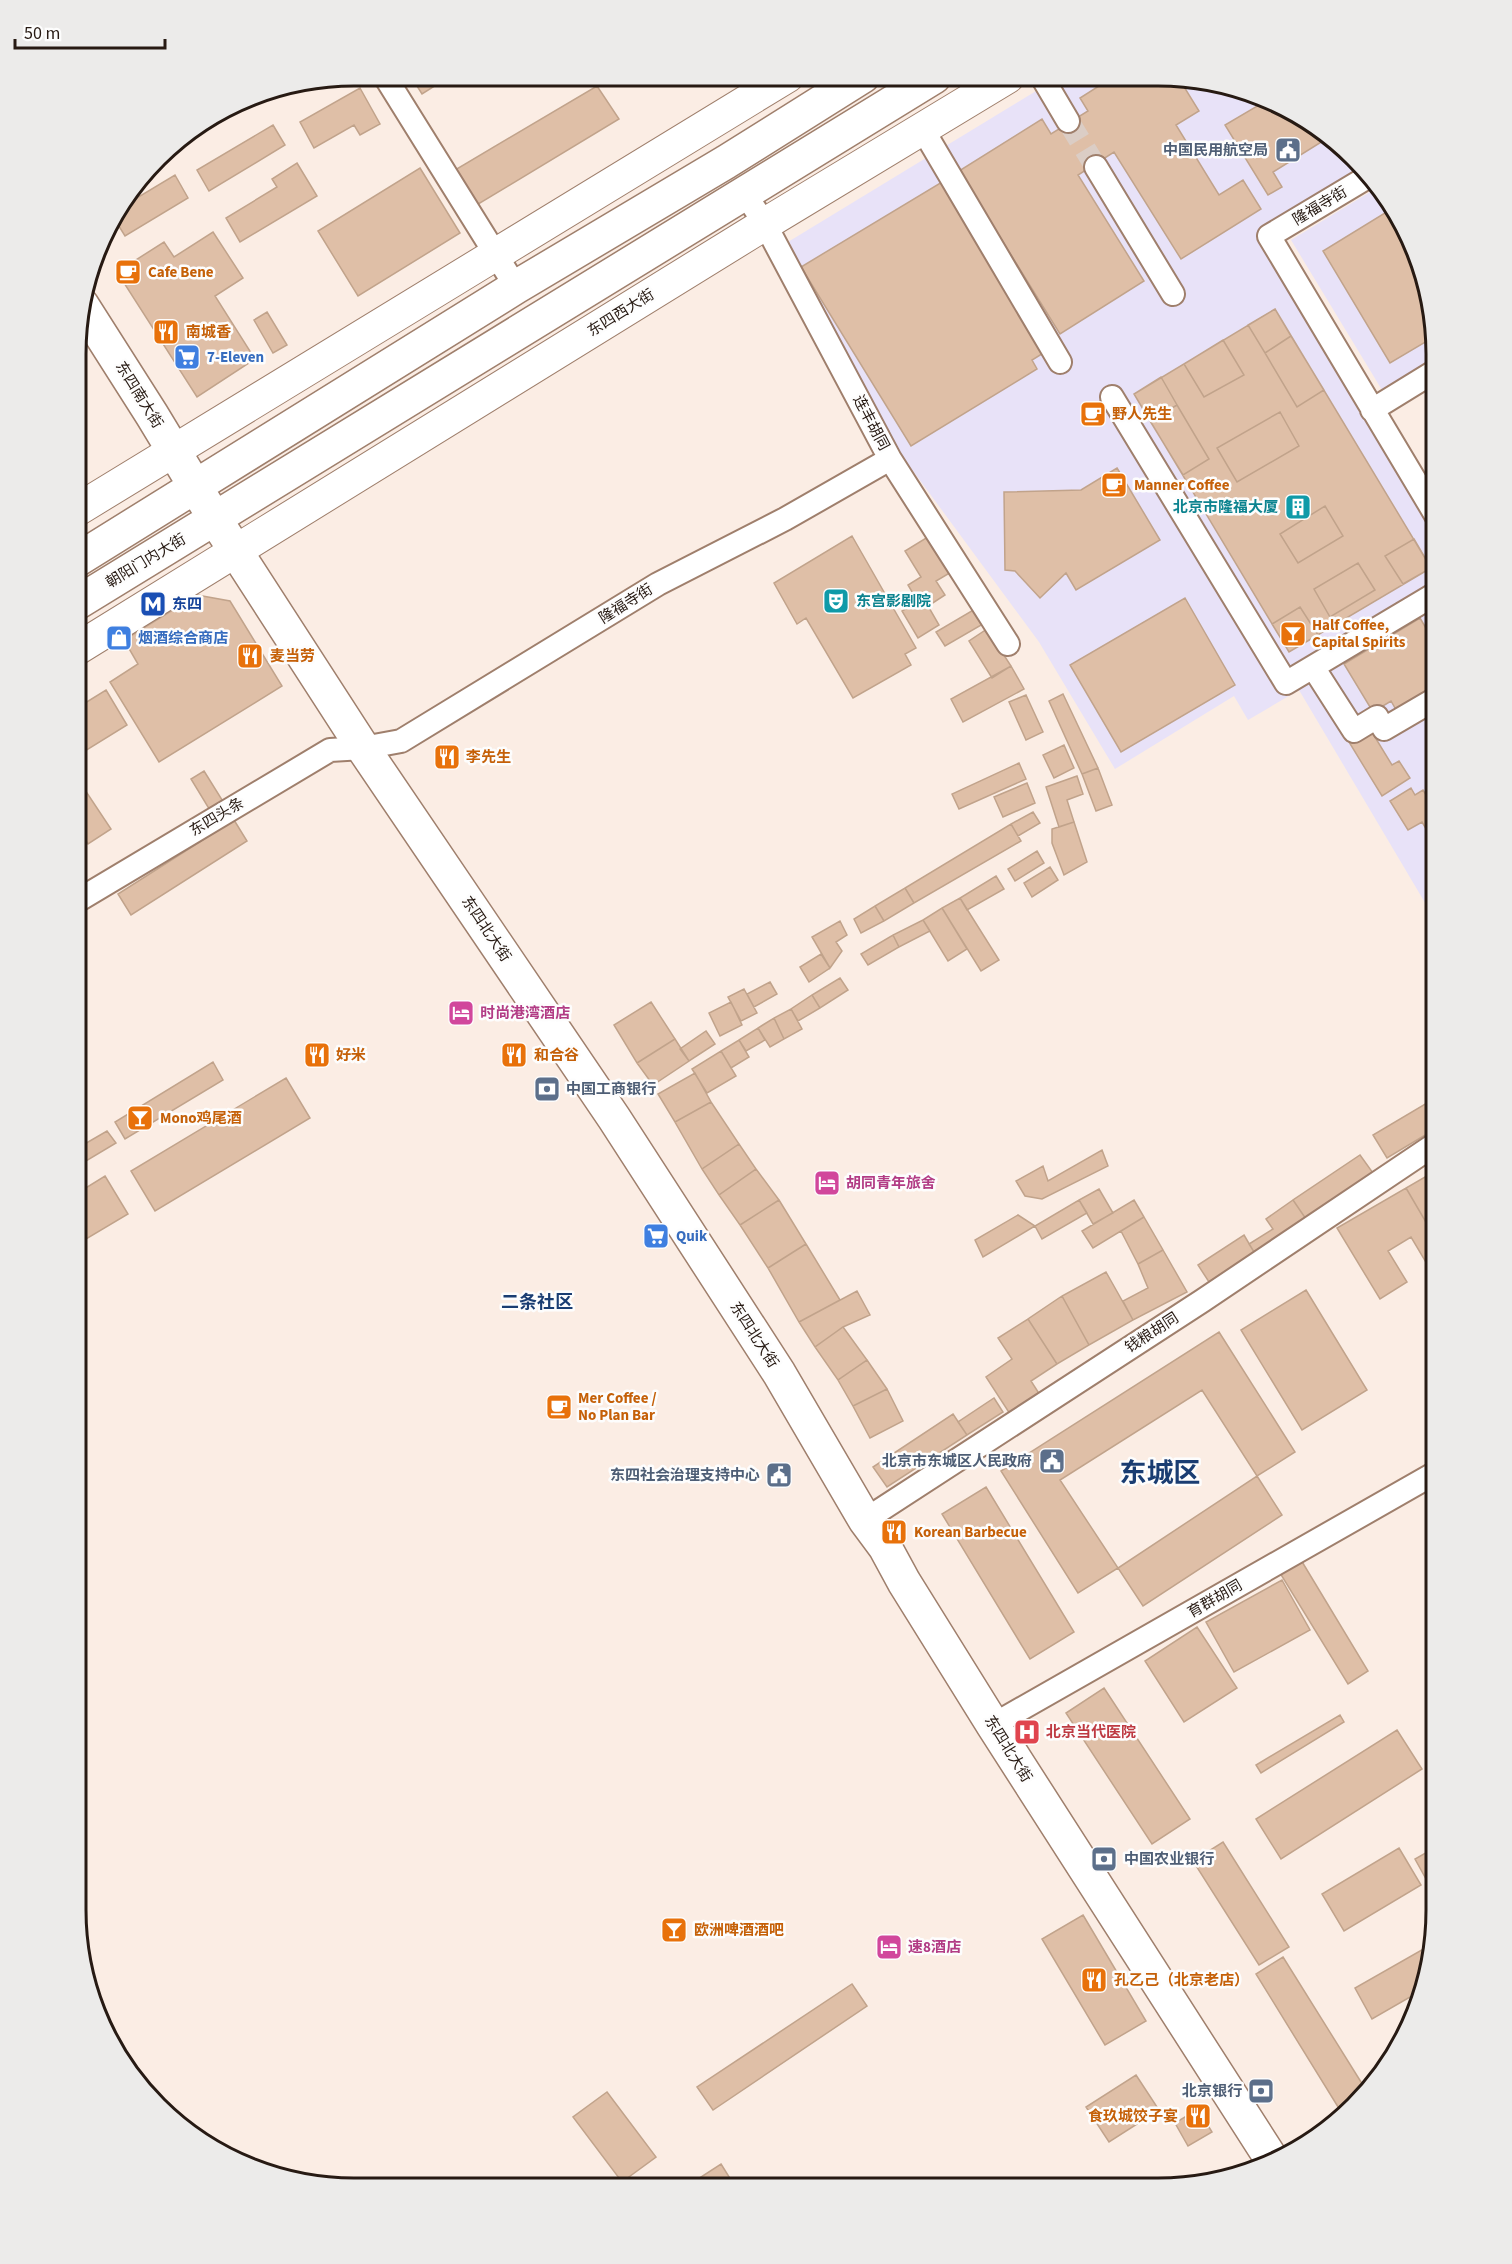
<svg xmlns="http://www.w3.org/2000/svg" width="1512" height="2264" viewBox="0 0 1512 2264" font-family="'Source Sans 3','Noto Sans SC',sans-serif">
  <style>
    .commercial { fill: #e8e2f8 }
    .building { fill: #dfbfa7; stroke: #c1a38b; stroke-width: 1.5 }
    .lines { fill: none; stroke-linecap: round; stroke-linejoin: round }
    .street-tunnel { stroke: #dbcdc5; stroke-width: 22; stroke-dasharray: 22 11; stroke-linecap: butt }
    .street-casing { stroke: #9f7f6c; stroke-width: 26 }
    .secondary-casing { stroke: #9f7f6c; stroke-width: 34 }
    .primary-casing { stroke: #9f7f6c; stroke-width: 36 }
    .street { stroke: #fff; stroke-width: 22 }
    .secondary { stroke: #fff; stroke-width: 32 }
    .primary { stroke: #fff; stroke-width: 33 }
    .labels { text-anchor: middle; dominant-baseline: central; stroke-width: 5; stroke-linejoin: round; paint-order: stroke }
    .service-label { font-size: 15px; font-weight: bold; fill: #4e5e75; stroke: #fdfdfd; text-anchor: end }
    .street-label { font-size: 15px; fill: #271a13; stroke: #fdfdfd }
    .food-label { font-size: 15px; font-weight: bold; fill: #c56008; stroke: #fdfdfd; text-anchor: start }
    .shop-label { font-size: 15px; font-weight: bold; fill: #366cbe; stroke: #fdfdfd; text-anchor: start }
    .culture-label { font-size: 15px; font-weight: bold; fill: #0d838f; stroke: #fdfdfd; text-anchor: end }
    .transit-label { font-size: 15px; font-weight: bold; fill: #164399; stroke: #fdfdfd; text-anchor: start }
    .hotel-label { font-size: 15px; font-weight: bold; fill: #b23c85; stroke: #fdfdfd; text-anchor: start }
    .health-label { font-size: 15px; font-weight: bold; fill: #be3a42; stroke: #fdfdfd; text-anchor: start }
    .quarter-label { font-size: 18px; font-weight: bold; fill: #1a3d72; stroke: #fdfdfd }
    .town-label { font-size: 27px; font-weight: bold; fill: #1a3d72; stroke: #fdfdfd }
    .rim { fill: none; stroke: #271a13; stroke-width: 3 }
  </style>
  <rect width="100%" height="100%" fill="#fbede4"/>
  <path class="commercial" d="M1059 77H1195L1265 96 1328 132 1364 169 1259 239 1437 541V923L1299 690 1248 720 1234 696 1115 769 1039 642 902 456 783 245Z
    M1380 186 1416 247 1437 354V357L1382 390 1291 240Z"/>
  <path class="building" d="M410 75H452L422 94Z
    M1113 77H1178L1199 111 1176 125 1219 195 1243 180 1261 209 1181 259 1114 152 1078 175 1144 281 1060 334 959 171 1042 119 1051 134 1088 111 1080 98Z
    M597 86 619 119 475 206 455 170Z
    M360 88 380 124 360 135 354 125 314 148 300 122Z
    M1269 99 1331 136 1273 172 1282 187 1268 195 1225 125Z
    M273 125 285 145 209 191 197 170Z
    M297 163 317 196 240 242 226 218 277 187 272 179Z
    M420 168 460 233 358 296 318 231Z
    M175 175 188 198 125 236 112 215 115 211Z
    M947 179 1050 349 1032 360 1037 369 911 446 801 267Z
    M1393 208 1416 247 1434 337 1390 363 1323 251Z
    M213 232 243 278 215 296 255 359 197 397 117 272 164 242 174 257Z
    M1275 309 1431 568 1289 652 1134 394Z
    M1275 309 1291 336 1265 353 1248 325Z
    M267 312 287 345 273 353 254 320Z
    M1291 336 1324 390 1297 407 1265 353Z
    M1223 340 1244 375 1204 397 1184 364Z
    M1161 377 1177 405 1150 421 1134 394Z
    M1177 405 1209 459 1183 475 1150 421Z
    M1280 412 1299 446 1237 482 1217 448Z
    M1117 468 1160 540 1076 590 1066 573 1040 598 1015 571 1005 570 1004 492 1081 490Z
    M1325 506 1343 536 1298 563 1280 534Z
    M931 535 953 571 936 581 945 595 928 606 939 625 918 638 902 611 918 602 908 585 921 577 905 551Z
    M852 536 916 648 905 654 911 665 853 698 806 618 797 624 774 583Z
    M1414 539 1431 568 1403 584 1385 556Z
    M1358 563 1375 590 1330 617 1314 589Z
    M197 595 230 601 282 686 159 762 110 682 138 664 124 640Z
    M1185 598 1235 685 1121 752 1070 665Z
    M1300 607 1318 635 1289 652 1272 624Z
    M975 609 983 624 945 646 936 632Z
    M1420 618 1437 647V673L1433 675 1437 681V691L1399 715 1391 701 1373 712 1344 664Z
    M987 629 1011 666 992 678 969 641Z
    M1011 666 1024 689 963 722 951 699Z
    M106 690 127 725 77 756V708Z
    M1063 694 1098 768 1082 774 1049 701Z
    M1026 695 1043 732 1026 740 1009 702Z
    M1370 729 1392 765 1399 761 1410 778 1382 796 1349 742Z
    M1064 745 1074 768 1054 778 1043 755Z
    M1019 763 1026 779 959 809 952 794Z
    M1098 768 1112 805 1096 811 1082 774Z
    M204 771 224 803 211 812 191 779Z
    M1077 776 1083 794 1067 800 1074 822 1059 827 1046 787Z
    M1027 783 1035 803 1003 817 994 797Z
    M81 784 111 829 88 844 77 826V788Z
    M1411 788 1415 795 1423 790 1429 800 1437 795V833L1431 837 1422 822 1408 830 1390 801Z
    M1033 812 1040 823 1018 836 1011 824Z
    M234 820 247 841 131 915 118 894Z
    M1074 822 1087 862 1064 875 1052 843V829Z
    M1011 824 1021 841 914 903 905 888Z
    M1037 851 1044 863 1015 881 1008 869Z
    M1050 867 1058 880 1032 897 1024 883Z
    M996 876 1004 889 967 910 960 898Z
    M905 888 914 903 884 921 875 906Z
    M960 898 999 960 981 971 942 908Z
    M875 906 884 921 861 933 854 919Z
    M942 908 967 949 948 961 923 920Z
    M923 920 930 931 899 947 893 935Z
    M840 921 847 935 836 942 842 951 830 968 812 937Z
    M893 935 899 947 868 965 861 954Z
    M821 954 830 968 809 982 800 967Z
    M840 978 848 990 820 1008 812 995Z
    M770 982 777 994 754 1007 747 994Z
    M744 989 757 1013 741 1021 728 997Z
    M812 995 820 1008 798 1021 791 1009Z
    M651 1002 675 1039 637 1063 614 1025Z
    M731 1002 742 1025 720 1036 709 1013Z
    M791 1009 802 1029 784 1039 774 1018Z
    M774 1018 784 1039 770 1047 758 1028Z
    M758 1028 765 1040 746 1051 739 1040Z
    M706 1031 715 1044 689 1061 680 1049Z
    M675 1039 689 1061 653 1085 637 1063Z
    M739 1040 749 1057 731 1068 721 1051Z
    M721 1051 736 1076 707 1093 692 1069Z
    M213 1062 223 1080 125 1139 115 1122Z
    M695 1073 711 1102 675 1122 658 1094Z
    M286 1078 310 1118 155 1211 131 1171Z
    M1437 1097V1128L1387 1158 1373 1135Z
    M711 1102 739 1144 702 1169 675 1122Z
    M107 1131 116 1143 76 1167V1149Z
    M739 1144 756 1169 719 1195 702 1169Z
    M1102 1150 1108 1166 1042 1199 1025 1196 1016 1181 1043 1166 1048 1181Z
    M1360 1155 1373 1173 1306 1219 1293 1200Z
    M756 1169 779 1200 740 1225 719 1195Z
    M1437 1170V1241L1406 1188Z
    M105 1176 128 1214 76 1245V1194Z
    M1406 1188 1437 1241V1265L1430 1269 1411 1237 1388 1251 1407 1282 1380 1299 1337 1228Z
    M1099 1189 1113 1213 1093 1224 1079 1200Z
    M779 1200 806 1244 768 1268 740 1225Z
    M1079 1200 1087 1213 1042 1239 1035 1226Z
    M1134 1200 1144 1217 1093 1248 1082 1231Z
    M1293 1200 1306 1219 1254 1252 1249 1244 1273 1229 1266 1219Z
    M1018 1215 1035 1226 983 1257 975 1240Z
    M1144 1217 1163 1250 1138 1264 1121 1231Z
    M1244 1235 1254 1252 1209 1282 1198 1265Z
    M806 1244 840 1300 799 1322 768 1268Z
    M1163 1250 1187 1292 1133 1320 1123 1301 1148 1288 1138 1264Z
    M1106 1272 1133 1320 1089 1345 1062 1296Z
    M1306 1290 1367 1390 1302 1430 1241 1330Z
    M857 1291 870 1315 843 1327 815 1347 799 1322Z
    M1062 1296 1089 1345 1057 1364 1028 1319Z
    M1028 1319 1057 1364 1031 1381 1040 1395 1010 1414 986 1377 1012 1359 998 1338Z
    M843 1327 867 1360 838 1380 815 1347Z
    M1219 1332 1295 1452 1257 1476 1202 1390 1060 1480 1118 1568 1078 1593 1001 1471Z
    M867 1360 887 1389 853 1406 838 1380Z
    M887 1389 903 1421 870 1438 853 1406Z
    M994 1398 1003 1412 967 1435 958 1422Z
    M953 1414 967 1435 887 1487 873 1467Z
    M1257 1476 1282 1515 1143 1606 1118 1568Z
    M986 1487 1074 1632 1030 1659 942 1514Z
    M1301 1560 1368 1671 1348 1684 1280 1573Z
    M1282 1580 1310 1630 1234 1672 1206 1622Z
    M1197 1627 1237 1688 1184 1722 1145 1661Z
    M1104 1688 1190 1819 1152 1844 1066 1713Z
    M1340 1715 1344 1722 1261 1773 1256 1765Z
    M1397 1730 1422 1769 1281 1859 1256 1819Z
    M1223 1842 1289 1947 1259 1965 1193 1861Z
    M1436 1847V1897L1415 1859Z
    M1399 1848 1421 1885 1344 1931 1322 1894Z
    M1083 1915 1146 2021 1105 2045 1042 1939Z
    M1434 1943 1424 1989 1372 2019 1355 1988Z
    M1283 1957 1366 2090 1343 2115 1256 1974Z
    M852 1984 867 2006 713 2110 697 2087Z
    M1136 2075 1159 2110 1109 2142 1086 2107Z
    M607 2092 656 2157 622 2182 573 2117Z
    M1198 2109 1212 2132 1188 2146 1175 2123Z
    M721 2164 736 2188H684Z"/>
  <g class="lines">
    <path class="street-tunnel" d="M1068 121 1096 167"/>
    <defs>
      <path id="street" d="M384 75 516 287
        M1042 77 1068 121
        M922 128 1060 362
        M1096 167 1173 294
        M1371 175 1269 236 1437 517
        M745 194 765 224 890 459 1008 644
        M1112 397 1286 683 1437 593
        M1372 410 1437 370
        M1313 667 1354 731 1377 717 1384 729 1437 698
        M77 901 330 750 363 748 401 741 658 584 785 519 890 459
        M865 1520 1202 1301 1437 1143
        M993 1725 1437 1472"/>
      <path id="secondary" d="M77 510 788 76
        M77 649 765 224 1008 77"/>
      <path id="primary" d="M82 305 152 415 215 519 363 748 614 1118 779 1373 865 1520 885 1547 904 1582 993 1725 1274 2163
        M77 560 516 287 726 162 863 76
        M77 603 934 77"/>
    </defs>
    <use href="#street" class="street-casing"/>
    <use href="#secondary" class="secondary-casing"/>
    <use href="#primary" class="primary-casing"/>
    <use href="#street" class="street"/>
    <use href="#secondary" class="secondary"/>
    <use href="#primary" class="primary"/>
  </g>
  <defs>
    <symbol id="civic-square" viewBox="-11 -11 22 22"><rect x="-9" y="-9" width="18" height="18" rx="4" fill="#5c6f8a" stroke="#fdfdfd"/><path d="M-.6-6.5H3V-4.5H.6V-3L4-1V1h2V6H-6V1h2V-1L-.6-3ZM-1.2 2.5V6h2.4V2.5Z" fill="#fff"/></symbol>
    <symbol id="cafe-square" viewBox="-11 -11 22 22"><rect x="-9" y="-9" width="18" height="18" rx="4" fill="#e8710a" stroke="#fdfdfd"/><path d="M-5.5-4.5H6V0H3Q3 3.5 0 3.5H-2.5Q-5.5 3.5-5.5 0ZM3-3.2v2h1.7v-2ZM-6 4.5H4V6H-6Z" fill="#fff"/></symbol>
    <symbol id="restaurant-square" viewBox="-11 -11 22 22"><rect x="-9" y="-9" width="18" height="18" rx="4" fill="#e8710a" stroke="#fdfdfd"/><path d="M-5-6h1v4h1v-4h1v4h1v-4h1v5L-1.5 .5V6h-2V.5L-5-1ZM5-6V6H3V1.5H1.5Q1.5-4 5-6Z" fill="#fff"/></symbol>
    <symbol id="supermarket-square" viewBox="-11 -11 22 22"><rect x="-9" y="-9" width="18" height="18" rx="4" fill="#3f7fe0" stroke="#fdfdfd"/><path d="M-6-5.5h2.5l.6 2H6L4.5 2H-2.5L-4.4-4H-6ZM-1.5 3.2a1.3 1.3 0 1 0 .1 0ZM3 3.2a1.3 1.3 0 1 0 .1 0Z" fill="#fff"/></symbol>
    <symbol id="building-square" viewBox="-11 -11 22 22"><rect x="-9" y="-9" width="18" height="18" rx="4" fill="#0f9aa8" stroke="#fdfdfd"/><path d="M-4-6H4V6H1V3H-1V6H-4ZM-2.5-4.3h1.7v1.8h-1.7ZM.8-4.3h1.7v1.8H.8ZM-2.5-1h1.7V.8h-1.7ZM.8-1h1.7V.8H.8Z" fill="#fff"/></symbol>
    <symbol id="theatre-square" viewBox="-11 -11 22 22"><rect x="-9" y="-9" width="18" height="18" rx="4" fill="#0f9aa8" stroke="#fdfdfd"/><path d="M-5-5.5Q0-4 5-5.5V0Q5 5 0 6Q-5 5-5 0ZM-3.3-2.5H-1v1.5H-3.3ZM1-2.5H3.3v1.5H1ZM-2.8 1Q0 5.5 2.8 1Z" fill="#fff"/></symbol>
    <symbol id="metro-square" viewBox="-11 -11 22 22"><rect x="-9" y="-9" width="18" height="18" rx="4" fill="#1a4fb4" stroke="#fdfdfd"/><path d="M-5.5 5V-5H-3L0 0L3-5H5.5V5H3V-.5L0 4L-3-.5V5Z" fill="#fff"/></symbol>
    <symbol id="bar-square" viewBox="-11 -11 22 22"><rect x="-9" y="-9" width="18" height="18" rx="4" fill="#e8710a" stroke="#fdfdfd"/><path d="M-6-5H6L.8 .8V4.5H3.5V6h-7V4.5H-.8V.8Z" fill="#fff"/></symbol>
    <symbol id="shop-square" viewBox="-11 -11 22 22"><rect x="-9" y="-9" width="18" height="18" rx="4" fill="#3f7fe0" stroke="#fdfdfd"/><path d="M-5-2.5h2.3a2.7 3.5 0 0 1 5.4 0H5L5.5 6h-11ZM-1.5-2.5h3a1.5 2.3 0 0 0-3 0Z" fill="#fff"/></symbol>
    <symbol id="hotel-square" viewBox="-11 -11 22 22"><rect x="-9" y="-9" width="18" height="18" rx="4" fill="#d1479c" stroke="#fdfdfd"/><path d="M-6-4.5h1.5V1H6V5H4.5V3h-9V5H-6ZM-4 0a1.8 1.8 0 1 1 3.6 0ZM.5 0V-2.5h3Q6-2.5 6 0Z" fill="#fff"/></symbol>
    <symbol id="bank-square" viewBox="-11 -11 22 22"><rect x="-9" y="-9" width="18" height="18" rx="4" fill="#5c6f8a" stroke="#fdfdfd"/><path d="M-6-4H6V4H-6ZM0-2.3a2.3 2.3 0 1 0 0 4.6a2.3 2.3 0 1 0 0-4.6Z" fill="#fff"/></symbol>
    <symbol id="hospital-square" viewBox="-11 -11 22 22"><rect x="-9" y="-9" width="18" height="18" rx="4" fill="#e0444e" stroke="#fdfdfd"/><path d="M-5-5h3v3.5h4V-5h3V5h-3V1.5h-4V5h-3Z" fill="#fff"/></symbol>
  </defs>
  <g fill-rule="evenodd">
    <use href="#civic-square" x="1273" y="135" width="30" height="30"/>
    <use href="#cafe-square" x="113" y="257" width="30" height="30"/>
    <use href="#restaurant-square" x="151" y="317" width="30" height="30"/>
    <use href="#supermarket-square" x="172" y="342" width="30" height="30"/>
    <use href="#cafe-square" x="1078" y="399" width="30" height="30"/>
    <use href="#cafe-square" x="1099" y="470" width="30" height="30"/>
    <use href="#building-square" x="1283" y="492" width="30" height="30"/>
    <use href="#theatre-square" x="821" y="586" width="30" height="30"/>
    <use href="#metro-square" x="138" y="589" width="30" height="30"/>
    <use href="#bar-square" x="1278" y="619" width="30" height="30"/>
    <use href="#shop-square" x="104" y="623" width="30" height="30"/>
    <use href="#restaurant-square" x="235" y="641" width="30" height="30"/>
    <use href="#restaurant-square" x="432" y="742" width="30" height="30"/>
    <use href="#hotel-square" x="446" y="998" width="30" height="30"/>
    <use href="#restaurant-square" x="302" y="1040" width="30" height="30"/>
    <use href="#restaurant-square" x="499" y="1040" width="30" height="30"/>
    <use href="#bank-square" x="532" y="1074" width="30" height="30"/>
    <use href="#bar-square" x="125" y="1103" width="30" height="30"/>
    <use href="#hotel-square" x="812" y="1168" width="30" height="30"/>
    <use href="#supermarket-square" x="641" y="1221" width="30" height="30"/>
    <use href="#cafe-square" x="544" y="1392" width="30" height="30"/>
    <use href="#civic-square" x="1037" y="1446" width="30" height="30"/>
    <use href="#civic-square" x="764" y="1460" width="30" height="30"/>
    <use href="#restaurant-square" x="879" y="1517" width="30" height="30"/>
    <use href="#hospital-square" x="1012" y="1717" width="30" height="30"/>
    <use href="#bank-square" x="1089" y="1844" width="30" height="30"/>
    <use href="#bar-square" x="659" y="1915" width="30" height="30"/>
    <use href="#hotel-square" x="874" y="1932" width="30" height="30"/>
    <use href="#restaurant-square" x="1079" y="1965" width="30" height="30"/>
    <use href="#bank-square" x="1246" y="2076" width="30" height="30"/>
    <use href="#restaurant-square" x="1183" y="2101" width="30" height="30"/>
  </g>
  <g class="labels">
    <g class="service-label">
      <text x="1268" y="150">中国民用航空局</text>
      <text x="566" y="1089" text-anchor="start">中国工商银行</text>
      <text x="1032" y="1461">北京市东城区人民政府</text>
      <text x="760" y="1475">东四社会治理支持中心</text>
      <text x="1124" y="1859" text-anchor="start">中国农业银行</text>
      <text x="1242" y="2091">北京银行</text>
    </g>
    <g class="street-label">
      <text transform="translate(1320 206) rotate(-31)">隆福寺街</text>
      <text transform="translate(621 313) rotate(-32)">东四西大街</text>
      <text transform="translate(139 395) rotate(58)">东四南大街</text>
      <text transform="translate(871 423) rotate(62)">连丰胡同</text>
      <text transform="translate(146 561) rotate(-31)">朝阳门内大街</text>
      <text transform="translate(626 604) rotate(-32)">隆福寺街</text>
      <text transform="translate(217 817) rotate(-31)">东四头条</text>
      <text transform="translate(486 929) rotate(56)">东四北大街</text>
      <text transform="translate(1152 1333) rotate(-33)">钱粮胡同</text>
      <text transform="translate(754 1335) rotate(57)">东四北大街</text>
      <text transform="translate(1215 1599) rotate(-30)">育群胡同</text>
      <text transform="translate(1008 1749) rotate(58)">东四北大街</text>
    </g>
    <g class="food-label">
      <text x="148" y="272">Cafe Bene</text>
      <text x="186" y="332">南城香</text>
      <text x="1112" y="414">野人先生</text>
      <text x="1134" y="485">Manner Coffee</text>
      <text x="1312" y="625">Half Coffee,<tspan x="1312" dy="17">Capital Spirits</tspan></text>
      <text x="270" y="656">麦当劳</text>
      <text x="466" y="757">李先生</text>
      <text x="336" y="1055">好米</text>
      <text x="534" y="1055">和合谷</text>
      <text x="160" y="1118">Mono鸡尾酒</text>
      <text x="578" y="1398">Mer Coffee /<tspan x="578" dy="17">No Plan Bar</tspan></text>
      <text x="914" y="1532">Korean Barbecue</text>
      <text x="694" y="1930">欧洲啤酒酒吧</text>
      <text x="1114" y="1980">孔乙己（北京老店）</text>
      <text x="1178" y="2116" text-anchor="end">食玖城饺子宴</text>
    </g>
    <g class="shop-label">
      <text x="207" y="357">7-Eleven</text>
      <text x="138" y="638">烟酒综合商店</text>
      <text x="676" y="1236">Quik</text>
    </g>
    <g class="culture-label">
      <text x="1278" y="507">北京市隆福大厦</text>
      <text x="856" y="601" text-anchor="start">东宫影剧院</text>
    </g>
    <g class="transit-label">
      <text x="172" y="604">东四</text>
    </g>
    <g class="hotel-label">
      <text x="480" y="1013">时尚港湾酒店</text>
      <text x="846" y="1183">胡同青年旅舍</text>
      <text x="908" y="1947">速8酒店</text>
    </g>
    <g class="health-label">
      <text x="1046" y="1732">北京当代医院</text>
    </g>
    <g class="quarter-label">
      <text x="537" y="1302">二条社区</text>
    </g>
    <g class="town-label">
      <text x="1160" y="1473">东城区</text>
    </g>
  </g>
  <path d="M0 0H1512V2264H0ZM354 86H1158A268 268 0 0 1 1426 354V1910A268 268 0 0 1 1158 2178H354A268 268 0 0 1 86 1910V354A268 268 0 0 1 354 86Z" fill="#ecebea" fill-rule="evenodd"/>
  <path class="rim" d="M354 86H1158A268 268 0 0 1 1426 354V1910A268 268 0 0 1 1158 2178H354A268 268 0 0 1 86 1910V354A268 268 0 0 1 354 86Z"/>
  <path d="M15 39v9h150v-9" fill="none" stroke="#271a13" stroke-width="3"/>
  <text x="24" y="39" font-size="18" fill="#271a13" stroke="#fdfdfd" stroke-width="4.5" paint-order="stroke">50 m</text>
</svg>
